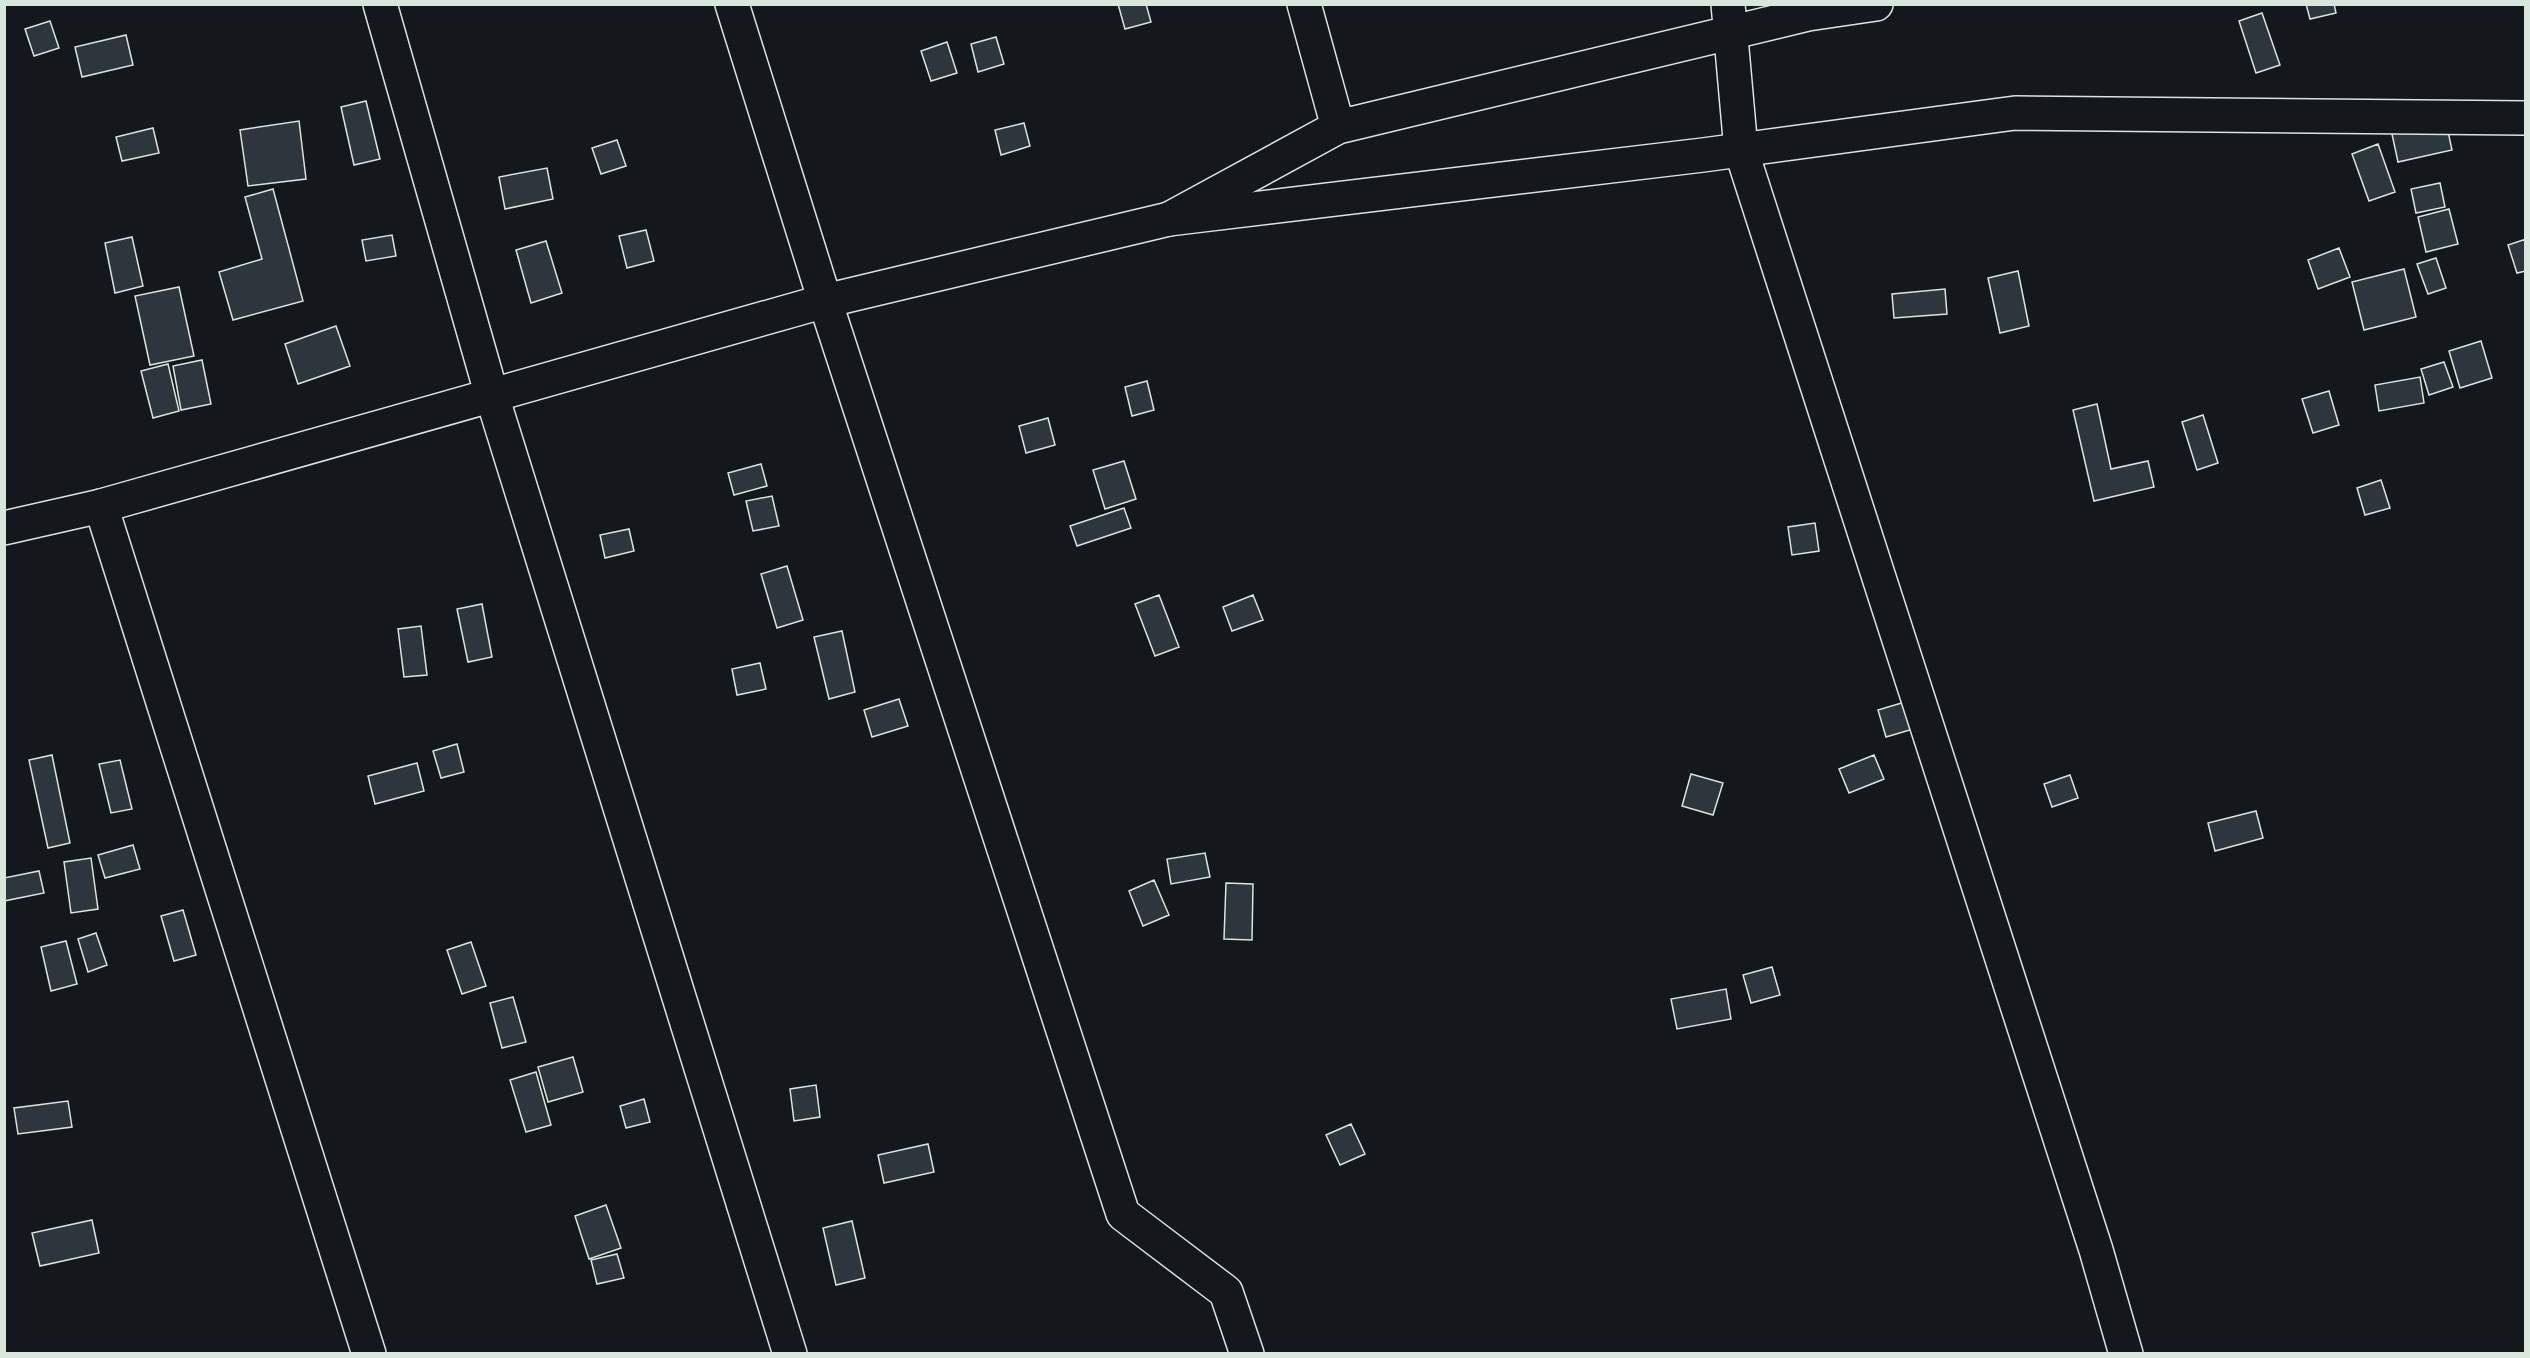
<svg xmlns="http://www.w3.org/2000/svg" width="2530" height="1358" viewBox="0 0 2530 1358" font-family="Jost,sans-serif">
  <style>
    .building { fill: #2c363c; stroke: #d8e6dc; stroke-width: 1.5 }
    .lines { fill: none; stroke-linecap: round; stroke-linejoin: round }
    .minor-casing { stroke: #d8e6dc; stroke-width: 36 }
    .tertiary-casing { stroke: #d8e6dc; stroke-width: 36 }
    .minor { stroke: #14181c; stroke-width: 33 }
    .tertiary { stroke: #14181c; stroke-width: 33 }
  </style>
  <rect width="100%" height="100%" fill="#14181c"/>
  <path class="building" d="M1118 4H1146L1151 22 1125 29Z
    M2306 4H2334L2336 13 2310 19Z
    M2262 13 2280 65 2256 73 2239 21Z
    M50 21 59 48 34 56 25 29Z
    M126 35 133 65 82 77 75 47Z
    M996 37 1004 64 978 72 971 44Z
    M947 42 957 73 931 81 921 51Z
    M366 101 380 159 354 165 341 107Z
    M299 121 306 179 248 186 240 130Z
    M2446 122 2452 150 2398 162 2392 134Z
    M1024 123 1030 146 1001 155 995 130Z
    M153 128 159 153 122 161 116 137Z
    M617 140 626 166 601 174 592 148Z
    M2378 144 2395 192 2369 201 2352 154Z
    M547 168 553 199 505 209 499 177Z
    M2440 183 2445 207 2416 213 2411 189Z
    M273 189 303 301 233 320 219 272 262 259 245 197Z
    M2449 209 2458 244 2426 252 2418 217Z
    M646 230 654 261 627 268 619 236Z
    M392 235 396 256 366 261 362 240Z
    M132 237 143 286 115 293 105 243Z
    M2526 239V271L2517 273 2508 245Z
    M546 241 562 293 531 303 516 250Z
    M2339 248 2350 277 2318 289 2308 260Z
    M2436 258 2446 288 2428 294 2417 264Z
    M2404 269 2416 317 2364 330 2352 282Z
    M2018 271 2029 326 2000 333 1988 278Z
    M179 287 194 356 150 365 135 296Z
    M1945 289 1947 314 1894 318 1892 294Z
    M336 326 350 366 298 384 285 344Z
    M2481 341 2492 378 2460 388 2449 351Z
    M202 360 211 404 181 410 173 366Z
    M2444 362 2453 387 2429 395 2421 369Z
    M168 364 179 411 153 418 141 371Z
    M2420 377 2424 403 2379 411 2375 385Z
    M1147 381 1154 410 1132 416 1125 387Z
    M2329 391 2339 425 2313 433 2302 399Z
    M2097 404 2111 469 2148 461 2154 487 2094 501 2073 410Z
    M2203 415 2218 463 2197 470 2182 422Z
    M1048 418 1055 445 1026 453 1019 426Z
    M1124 461 1136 499 1105 509 1093 470Z
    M761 464 767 486 734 495 728 473Z
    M2381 480 2390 508 2365 515 2357 488Z
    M772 496 779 526 753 531 746 501Z
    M1124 508 1131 528 1077 546 1070 526Z
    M1815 523 1819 551 1792 555 1788 527Z
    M629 529 634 551 605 558 600 535Z
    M787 566 803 620 777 628 761 574Z
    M1159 595 1179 647 1155 656 1135 604Z
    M1253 595 1263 620 1232 631 1223 607Z
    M482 604 492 657 468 662 457 609Z
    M421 626 427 675 404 677 398 629Z
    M842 631 855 692 829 699 814 637Z
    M760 663 766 689 737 695 732 669Z
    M899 699 908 726 872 737 864 710Z
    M1905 702 1913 729 1886 737 1878 710Z
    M457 744 464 772 441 778 433 751Z
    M52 755 70 843 48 848 29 760Z
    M1874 755 1884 779 1849 793 1839 769Z
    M120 760 132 809 111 813 99 764Z
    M417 763 424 791 375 804 368 776Z
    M1691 774 1723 783 1713 815 1682 806Z
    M2070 775 2078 798 2052 807 2044 784Z
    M2256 811 2263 838 2215 851 2208 823Z
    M133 845 140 869 105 878 98 855Z
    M1205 853 1210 877 1171 884 1167 859Z
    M91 858 98 909 71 913 64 862Z
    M39 871 44 893 4 901V878Z
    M1154 880 1169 915 1143 926 1129 891Z
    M1226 883 1253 884 1252 940 1224 939Z
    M183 910 196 955 174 961 161 916Z
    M96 933 107 965 88 972 78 939Z
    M66 941 77 984 51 991 41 947Z
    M471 942 486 986 462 994 447 950Z
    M1772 967 1780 995 1751 1003 1743 975Z
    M1726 989 1731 1019 1677 1029 1671 999Z
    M513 997 526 1042 502 1048 490 1003Z
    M573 1057 583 1092 548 1102 538 1067Z
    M536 1072 551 1125 526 1132 510 1080Z
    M816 1085 820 1117 794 1121 790 1089Z
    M644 1099 650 1122 626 1128 620 1106Z
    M68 1101 72 1127 18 1134 14 1108Z
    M1351 1124 1365 1154 1340 1165 1326 1135Z
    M928 1144 934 1172 884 1183 878 1155Z
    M606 1205 621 1248 589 1259 575 1216Z
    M92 1220 99 1253 40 1266 32 1233Z
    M852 1221 865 1278 836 1285 823 1228Z
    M617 1254 624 1278 597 1284 591 1260Z"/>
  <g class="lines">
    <defs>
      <path id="minor" d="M380 4 492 396 790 1354
        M732 4 825 301 1123 1214 1226 1292 1247 1354
        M1304 4 1338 127
        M1728 4 1741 150 2096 1250 2126 1354
        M1169 219 1338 127 1808 14 1876 4
        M101 506 369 1354"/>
      <path id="tertiary" d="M4 528 101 506 825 301 1169 219 1703 155 2015 113 2526 118"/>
    </defs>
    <use href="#minor" class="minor-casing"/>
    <use href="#tertiary" class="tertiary-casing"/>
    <use href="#minor" class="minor"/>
    <use href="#tertiary" class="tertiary"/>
  </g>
  <rect width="2530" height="1358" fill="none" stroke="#d8e6dc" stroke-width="12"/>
</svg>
